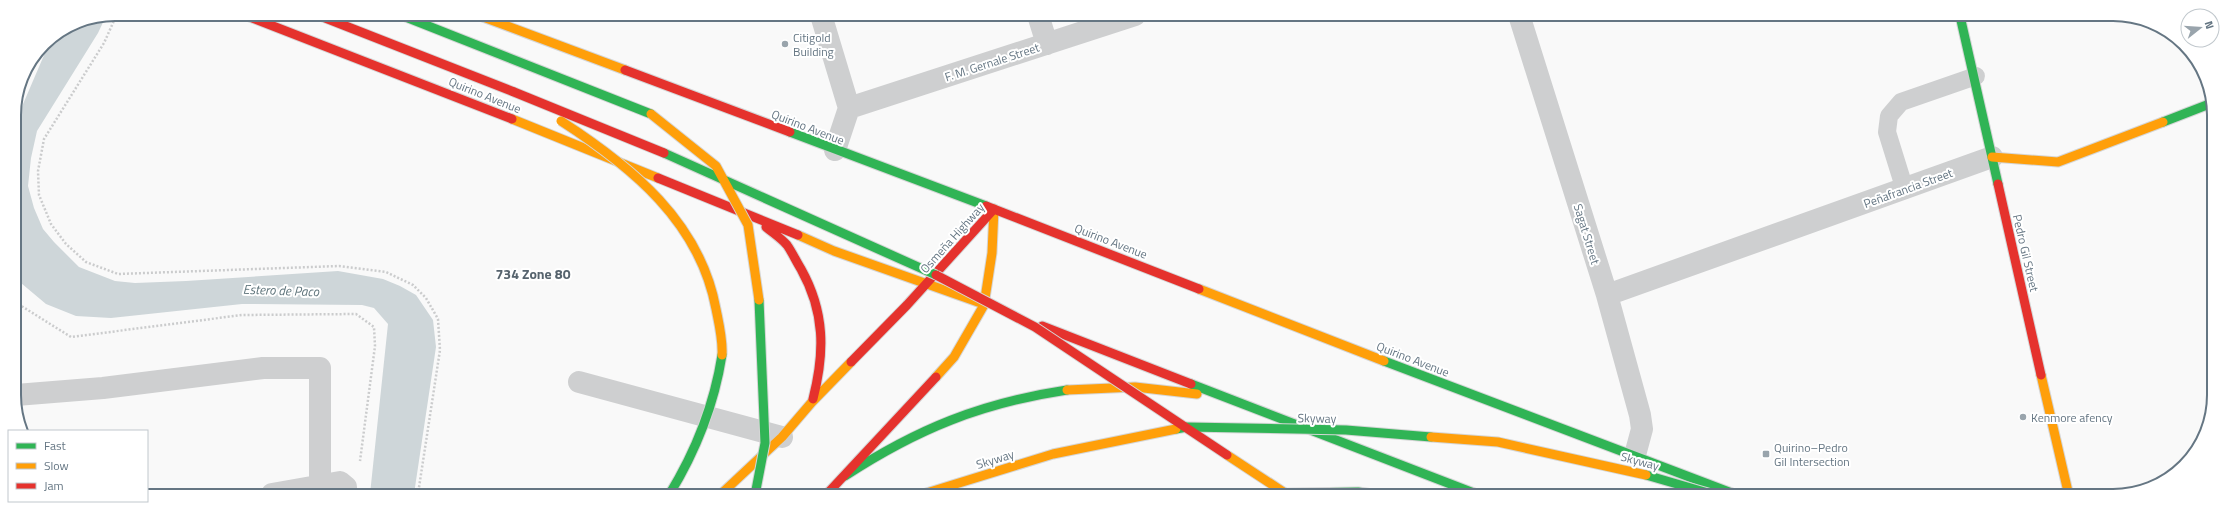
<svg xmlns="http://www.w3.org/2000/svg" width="2228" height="510" viewBox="0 0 2228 510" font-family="'Titillium Web',sans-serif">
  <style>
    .water { fill: #ced6d9 }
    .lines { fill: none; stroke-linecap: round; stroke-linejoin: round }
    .fast-casing { stroke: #d5d6d7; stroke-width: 11 }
    .slow-casing { stroke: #d5d6d7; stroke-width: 11 }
    .jam-casing { stroke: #d5d6d7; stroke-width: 11 }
    .path { stroke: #cbcccd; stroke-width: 2.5; stroke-dasharray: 2 2; stroke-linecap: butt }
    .lane { stroke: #cecfd0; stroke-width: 18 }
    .street { stroke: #cecfd0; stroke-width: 22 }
    .fast { stroke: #30b455; stroke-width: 9 }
    .slow { stroke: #ff9f0a; stroke-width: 9 }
    .jam { stroke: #e5322d; stroke-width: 9 }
    .fast-bridge-casing { stroke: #d5d6d6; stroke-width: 11; stroke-linecap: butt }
    .slow-bridge-casing { stroke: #d5d6d6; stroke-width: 11; stroke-linecap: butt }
    .jam-bridge-casing { stroke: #d5d6d6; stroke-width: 11; stroke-linecap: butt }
    .fast-bridge { stroke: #30b455; stroke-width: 9 }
    .slow-bridge { stroke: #ff9f0a; stroke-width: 9 }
    .jam-bridge { stroke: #e5322d; stroke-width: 9 }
    .poi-dot { fill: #99a4ac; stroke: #fff; stroke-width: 1.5 }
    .labels { text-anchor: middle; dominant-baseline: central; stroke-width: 4; stroke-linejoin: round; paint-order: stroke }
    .poi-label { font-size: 12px; fill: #657683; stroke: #fff; text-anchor: start }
    .street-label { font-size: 12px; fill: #657683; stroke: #fff }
    .water-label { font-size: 13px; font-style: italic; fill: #60757c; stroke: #fff }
    .quarter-label { font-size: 14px; font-weight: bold; fill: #57646e; stroke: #fff }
    .rim { fill: none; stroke: #657683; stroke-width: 2 }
  </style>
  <rect width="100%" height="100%" fill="#f9f9f9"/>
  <path class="water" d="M106 16 98 33 37 131 31 158 28 186 34 208 43 229 54 242 79 267 115 281 135 283 186 281 338 271 383 279 400 286 416 295 433 320 436 347 414 494H370L388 324 374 308 362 305 242 304 111 318 76 316 46 304 15 278 14 125 51 39 76 22Z"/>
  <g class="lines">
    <defs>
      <path id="fast" d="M398 14 651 114
        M1960 16 1998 184
        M2163 122 2212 103
        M790 132 986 206
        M1384 361 1737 495
        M1191 384 1479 495
        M845 476C917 429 981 403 1067 390
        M1192 495 1358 492 1380 495"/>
      <path id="slow" d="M475 14 625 70
        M512 119 658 178
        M1992 157 2058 162 2163 122
        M798 235 834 251 978 302
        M1199 289 1384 361
        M2041 375 2069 496
        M936 377 954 357 984 305 992 253 994 209
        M1067 390 1135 387 1197 394
        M720 495 782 437 812 402 851 362"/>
      <path id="jam" d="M242 14 512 119
        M315 14 514 92
        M625 70 790 132
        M658 178 798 235
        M1998 184 2041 375
        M986 206 1199 289
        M766 227C773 233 781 238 787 245 792 252 796 261 801 269 825 312 825 352 813 399
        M1042 326 1191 384
        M851 362 907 305 994 209
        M826 495 936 377"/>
    </defs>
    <use href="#fast" class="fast-casing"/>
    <use href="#slow" class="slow-casing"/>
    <use href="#jam" class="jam-casing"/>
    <path class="path" d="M117 14 104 43 44 139 38 171 39 195 51 224 66 244 86 262 118 274 339 266 386 272 413 285 426 298 438 319 440 350 418 494
      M15 302 71 337 242 315 356 314 374 327 375 346 360 461"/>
    <path class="lane" d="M1905 190 1887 132 1889 116 1901 102 1976 76"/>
    <path class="street" d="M821 15 849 108 835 150
      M1038 15 1047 44
      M1519 15 1607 295 1640 415 1642 429 1635 455
      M849 108 1135 15
      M1607 295 1992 157
      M579 382 782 437
      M16 395 103 388 263 368H320V485
      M272 494 340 482 346 487V494"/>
    <use href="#fast" class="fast"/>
    <use href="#slow" class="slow"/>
    <use href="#jam" class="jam"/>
    <defs>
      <path id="fast-bridge" d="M664 153 936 275
        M1176 429 1187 427 1346 430 1431 437
        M1646 475 1715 495
        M669 495C696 451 714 406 722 355
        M755 495 765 443 759 300"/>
      <path id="slow-bridge" d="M651 114 716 166 748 225 759 300
        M561 121C632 167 700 222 716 309 719 324 723 340 722 355
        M1431 437 1498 442 1646 475
        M1227 455 1288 495
        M920 495 1053 454 1176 429"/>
      <path id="jam-bridge" d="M514 92 664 153
        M936 275 1035 327 1227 455"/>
    </defs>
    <use href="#fast-bridge" class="fast-bridge-casing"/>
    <use href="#slow-bridge" class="slow-bridge-casing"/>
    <use href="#jam-bridge" class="jam-bridge-casing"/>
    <use href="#fast-bridge" class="fast-bridge"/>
    <use href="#slow-bridge" class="slow-bridge"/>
    <use href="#jam-bridge" class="jam-bridge"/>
  </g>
  <g class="poi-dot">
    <circle cx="785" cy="44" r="4"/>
    <circle cx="2023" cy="417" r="4"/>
    <rect x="1762" y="450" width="8" height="8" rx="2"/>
  </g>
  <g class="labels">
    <g class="poi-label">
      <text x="793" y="37">Citigold<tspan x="793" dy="14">Building</tspan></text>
      <text x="2031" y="417">Kenmore afency</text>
      <text x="1774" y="447">Quirino–Pedro<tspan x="1774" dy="14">Gil Intersection</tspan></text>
    </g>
    <g class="street-label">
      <text transform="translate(992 62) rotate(-18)">F. M. Gernale Street</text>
      <text transform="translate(485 95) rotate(22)">Quirino Avenue</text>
      <text transform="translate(808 127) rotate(21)">Quirino Avenue</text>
      <text transform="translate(1908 188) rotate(-20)">Peñafrancia Street</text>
      <text transform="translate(1587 234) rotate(73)">Sagat Street</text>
      <text transform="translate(952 238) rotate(-48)">Osmeña Highway</text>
      <text transform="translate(1111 241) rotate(21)">Quirino Avenue</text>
      <text transform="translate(2026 253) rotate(77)">Pedro Gil Street</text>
      <text transform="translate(1413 359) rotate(21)">Quirino Avenue</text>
      <text transform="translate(1317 418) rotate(1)">Skyway</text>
      <text transform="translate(995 459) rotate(-17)">Skyway</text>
      <text transform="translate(1640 461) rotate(15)">Skyway</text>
    </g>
    <g class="water-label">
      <text transform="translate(281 290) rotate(2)">Estero de Paco</text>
    </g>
    <g class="quarter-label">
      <text x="533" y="273">734 Zone 80</text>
    </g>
  </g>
  <path d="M0 0H2228V510H0ZM115 21H2113A94 94 0 0 1 2207 115V395A94 94 0 0 1 2113 489H115A94 94 0 0 1 21 395V115A94 94 0 0 1 115 21Z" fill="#fff" fill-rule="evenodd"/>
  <path class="rim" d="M115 21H2113A94 94 0 0 1 2207 115V395A94 94 0 0 1 2113 489H115A94 94 0 0 1 21 395V115A94 94 0 0 1 115 21Z"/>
  <rect x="8" y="430" width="140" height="72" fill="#ffffff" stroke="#c1c8cd"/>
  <rect x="16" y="443" width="20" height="6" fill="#30b455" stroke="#c1c8cd"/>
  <text x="44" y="450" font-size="12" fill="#657683">Fast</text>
  <rect x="16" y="463" width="20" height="6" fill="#ff9f0a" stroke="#c1c8cd"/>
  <text x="44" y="470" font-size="12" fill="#657683">Slow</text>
  <rect x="16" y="483" width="20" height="6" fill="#e5322d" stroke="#c1c8cd"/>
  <text x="44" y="490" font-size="12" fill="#657683">Jam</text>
  <g transform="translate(2200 28) rotate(73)"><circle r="19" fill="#ffffff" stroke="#c1c8cd"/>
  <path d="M0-3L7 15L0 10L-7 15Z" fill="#99a4ac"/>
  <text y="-6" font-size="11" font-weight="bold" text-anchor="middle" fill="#657683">N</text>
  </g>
</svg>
